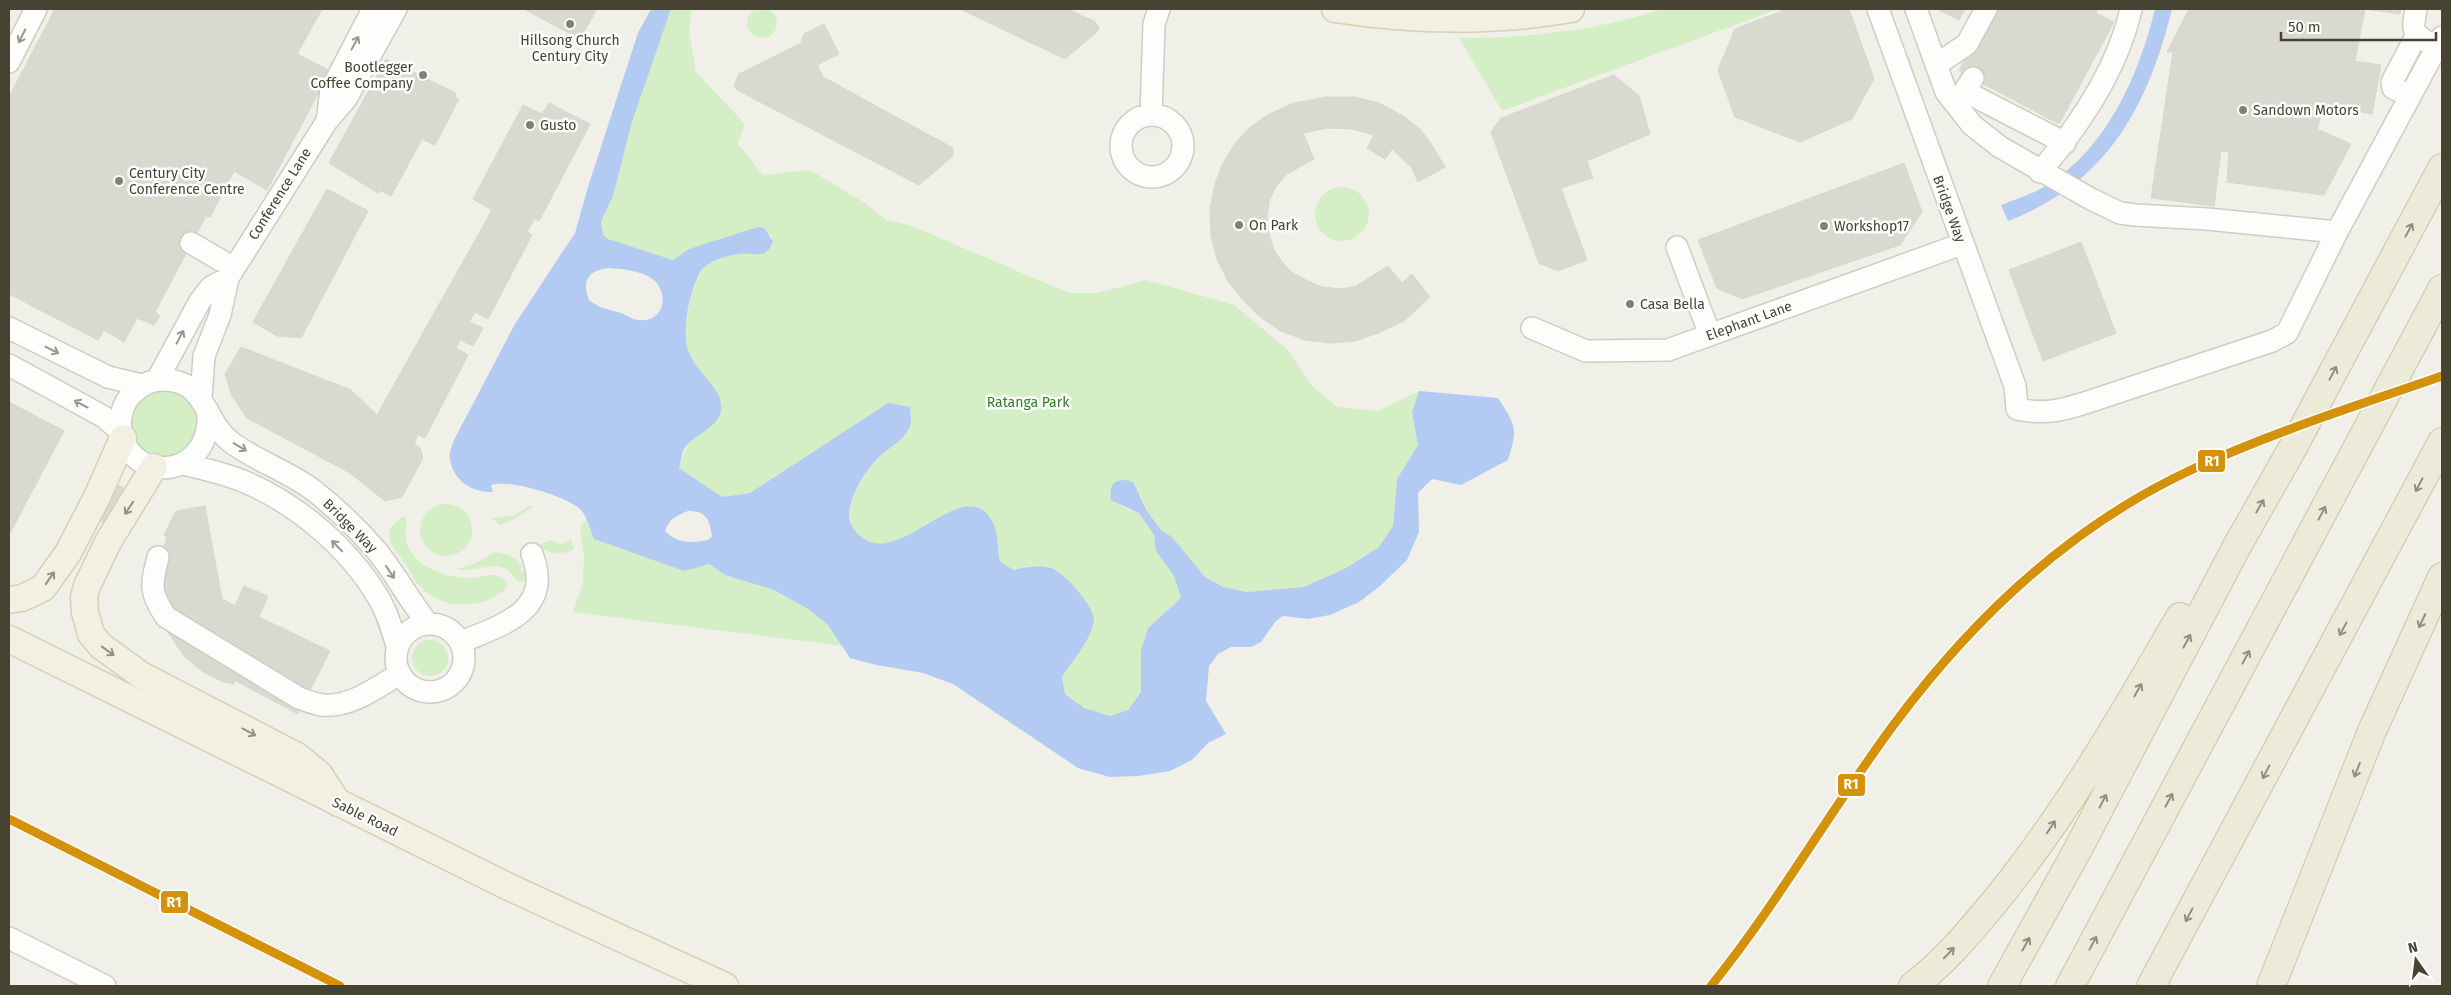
<svg xmlns="http://www.w3.org/2000/svg" width="2451" height="995" viewBox="0 0 2451 995" font-family="'Fira Sans',sans-serif">
  <style>
    .green { fill: #d4eec5 }
    .water { fill: #b3caf2; fill-rule: evenodd }
    .building { fill: #d9d9d0; stroke: #d8d7cd }
    .lines { fill: none; stroke-linecap: round; stroke-linejoin: round }
    .minor-casing { stroke: #cecdc5; stroke-width: 24 }
    .major-casing { stroke: #d4d2b3; stroke-width: 29 }
    .highway-casing { stroke: #cac6a0; stroke-width: 30 }
    .minor { stroke: #fdfdfc; stroke-width: 21 }
    .major { stroke: #f1f0e2; stroke-width: 26 }
    .highway { stroke: #ecead8; stroke-width: 28 }
    .rail-1-casing { stroke: #fff; stroke-width: 12 }
    .rail-1 { stroke: #d4920a; stroke-width: 9 }
    .oneway { stroke: #98978d }
    .oneway2 { stroke: #918e7d }
    .oneway3 { stroke: #939182 }
    .poi-dot { fill: #828072; stroke: #fff; stroke-width: 2 }
    .labels { text-anchor: middle; dominant-baseline: central; stroke-width: 5; stroke-linejoin: round; paint-order: stroke }
    .poi-label { font-size: 14px; fill: #464333; stroke: #fff; text-anchor: start }
    .street-label { font-size: 14px; fill: #464333; stroke: #fff }
    .park-label { font-size: 14px; fill: #2d7d21; stroke: #fff }
    .line-badge { stroke: #fff; stroke-width: 2 }
    .badge-label { font-size: 14px; text-anchor: middle; font-weight: bold; fill: #fff }
  </style>
  <rect width="100%" height="100%" fill="#f0f0e8"/>
  <path class="green" d="M747 23a15 15 0 1 1 30 0a15 15 0 1 1-30 0Z
    M671 9H692L689 30 696 72 745 124 738 144 763 175 810 170 865 203 886 220 912 226 1069 293H1098L1146 280 1234 305 1288 350 1313 387 1337 407 1378 411 1419 391 1412 412 1418 445 1397 479 1393 526 1379 547 1346 568 1304 587 1247 592 1223 587 1205 577 1172 537 1161 530 1147 511 1140 494 1122 507 1139 513 1154 535 1156 551 1174 576 1181 598 1148 628 1141 650V692L1128 710 1110 716 1084 708 1065 694 1062 677 1075 658 1031 566 1013 570 1000 561 996 531C983 530 933 523 924 527 908 534 892 548 874 543 829 531 857 481 877 459 883 453 891 448 898 442L888 403 750 493 722 497 679 468C685 444 692 438 712 425L715 390C704 375 691 362 686 344 682 330 694 271 707 264 716 260 731 254 740 254 750 253 758 257 767 251 773 247 774 241 771 235L715 241 689 249 673 260 608 239 603 235 601 222 613 196 632 122Z
    M1662 9H1778L1502 111 1459 38C1527 38 1597 31 1662 9Z
    M1315 214a27 27 0 1 1 54 0a27 27 0 1 1-54 0Z
    M171 387 197 407C198 413 201 424 199 430 190 464 136 467 130 432 129 425 131 416 131 408L148 390Z
    M420 530a26 26 0 1 1 52 0a26 26 0 1 1-52 0Z
    M530 505 533 507 517 518 500 525 491 518 514 516Z
    M406 516C407 527 403 536 408 547 419 570 452 579 475 578 481 577 488 574 494 575 500 576 507 581 508 586 486 611 441 611 419 585 412 577 408 567 402 559 395 549 386 541 390 528L402 517Z
    M586 520 594 539 684 571 709 563 725 575 774 590 808 609 828 625 843 646 573 612 583 583 584 556 580 528Z
    M571 539 574 549C564 556 546 553 537 546L550 540 562 544Z
    M495 552C506 554 516 556 522 566L521 572 527 568 526 580 520 583C514 580 513 572 506 569 490 562 473 573 456 569L474 564Z
    M412 658a18 18 0 1 1 36 0a18 18 0 1 1-36 0Z"/>
  <path class="water" d="M651 9H671L632 122 613 196 601 222 603 235 608 239 673 260 689 249 758 227 764 228 773 241C767 261 753 252 739 254 726 256 704 262 699 274 690 292 684 321 686 341 686 347 691 357 694 362 703 378 724 391 721 411 718 428 693 435 684 449 681 454 681 462 679 468L722 497 750 493 888 403 910 407C910 412 912 421 910 426 905 440 888 448 878 458 864 472 839 510 854 529 894 583 964 464 993 523 999 534 997 549 1000 561L1013 570C1026 567 1037 565 1051 568 1064 572 1094 606 1094 620 1093 637 1071 663 1062 677L1065 694 1084 708 1110 716 1128 710 1141 692V650L1148 628 1181 598 1174 576 1156 551 1154 535 1139 513 1111 500C1108 483 1117 476 1133 482L1147 511 1161 530 1172 537 1205 577 1223 587 1247 592 1304 587 1346 568 1379 547 1393 526 1397 479 1418 445 1412 412 1419 391 1498 398C1516 426 1518 428 1508 460L1461 485 1432 479 1418 493 1419 532 1407 560 1380 586 1359 602 1330 615 1308 619 1283 616 1276 621 1261 642 1251 647H1231L1218 654 1209 666 1206 701 1226 734 1208 743 1192 760 1170 771 1138 776 1110 777 1078 768 953 684 923 673 877 665 850 658 828 625 808 609 774 590 725 575 709 564 684 571 594 539C590 530 586 513 579 508 562 495 510 479 491 485L493 492C473 493 453 481 450 459 449 453 452 445 454 440L515 324 575 233 588 187 638 33ZM609 268C623 269 643 271 654 280 670 295 663 323 639 320 632 320 627 315 621 313 607 308 604 311 589 300 581 280 589 270 609 268ZM688 511C707 511 709 519 712 536L708 540C694 543 676 544 665 531 669 519 677 515 688 511Z
    M2155 9H2172C2148 107 2107 183 2008 221L2001 205C2017 199 2033 194 2047 185 2107 148 2139 75 2155 9Z"/>
  <path class="building" d="M55 9H322L297 54 330 71 267 190 234 171 210 217 206 216 155 312 160 316 154 325 137 318 124 342 104 330 98 340 9 294V97Z
    M524 9H597L580 39Z
    M960 9H1067L1094 21 1099 27 1098 31 1065 59Z
    M1787 9H1849L1874 79 1852 119 1800 142 1735 117 1718 70 1735 29Z
    M1937 9H1965L1959 20Z
    M1993 9H2098L2096 13 2114 22 2059 124 1959 71Z
    M2189 9H2401L2400 14 2365 9 2355 61 2381 65 2372 114 2323 106 2317 129 2351 144 2324 195 2227 182 2229 151H2221L2214 206 2151 198 2173 52H2167Z
    M824 24 839 54 817 65 823 77 953 148V156L919 185 737 90 734 86 739 74 801 43 804 34Z
    M386 59 456 93 455 97 459 99 435 145 422 139 391 196 380 190 378 193 329 163Z
    M1614 75 1639 96 1650 134 1587 161 1593 178 1561 188 1587 260 1558 271 1539 263 1491 132 1501 118Z
    M1327 97H1354L1379 103 1403 116 1420 129 1432 145 1445 167 1418 182 1412 168 1392 149 1385 159 1367 148 1374 135 1352 129 1327 128 1303 133 1314 159 1287 174 1276 186 1269 202 1267 217 1269 234 1274 250 1282 262 1293 273 1306 280 1322 287 1341 289 1356 286 1388 266 1402 283 1412 274 1430 297 1404 321 1378 333 1355 341 1330 343 1305 340 1281 331 1260 317 1243 300 1229 283 1217 259 1211 236 1210 209 1215 184 1222 165 1234 145 1248 129 1269 114 1294 103Z
    M549 103 590 124 539 221 534 219 527 232 532 235 488 319 475 312 469 322 483 328 473 346 460 340 456 348 468 355 425 438 418 435 414 443 420 448 423 458 402 497 385 501 350 473 247 418 232 396 225 374 241 347 351 390 377 415 492 210 473 199 523 105 542 114Z
    M1904 163 1922 212 1900 245 1742 299 1717 288 1698 240Z
    M327 189 368 211 301 338 277 336 253 322Z
    M2081 242 2116 333 2082 346 2048 255Z
    M2048 255 2082 346 2043 361 2009 270Z
    M9 402 64 431 9 535Z
    M119 485 125 489 106 525 100 521Z
    M205 506 222 599 235 606 244 586 268 596 259 617 330 651 298 714 234 680V684L224 682 203 672 184 656 167 631 162 619 158 561 167 538 164 535 176 511Z"/>
  <g class="lines">
    <defs>
      <path id="minor" d="M1878 9 2015 386 2017 409C2046 415 2064 410 2091 401L2272 341 2287 333 2337 232 2442 37
        M1916 9 1946 92 1972 125 2000 147 2091 199 2120 213 2135 215 2207 219 2337 232
        M2416 9C2413 28 2410 32 2429 43
        M9 62 36 9
        M1936 65 1967 44 1986 9
        M1973 78 1965 90 1966 92 2065 143
        M2409 96 2393 88 2392 82 2416 36
        M1121 146a31 31 0 1 1 62 0a31 31 0 1 1-62 0Z
        M1151 115 1154 24 1159 9
        M327 121 331 90 373 9
        M2040 172C2079 126 2118 68 2131 9
        M191 243 234 268
        M1677 247 1710 335
        M9 328 108 377 142 385
        M1532 328 1586 351 1668 350 1962 244
        M9 365 104 417 121 432
        M157 380 200 301 211 287 228 278
        M201 397 204 356 220 315 228 278 327 121 346 99 396 9
        M208 411C213 477 135 486 122 435 118 421 122 403 133 393 141 385 152 380 163 380 207 380 203 421 231 442 256 461 288 471 313 490 336 508 357 528 376 550 395 573 409 600 428 624
        M183 464C204 469 224 473 245 482 297 504 348 547 378 597 387 612 392 629 397 646
        M158 557C151 585 149 592 166 617L299 698C306 700 314 704 322 705 350 708 376 688 399 674
        M396 658a34 34 0 1 1 68 0a34 34 0 1 1-68 0Z
        M461 642C502 625 554 611 532 554
        M9 938 105 986"/>
      <path id="major" d="M1335 9C1412 21 1495 22 1571 9
        M154 467 108 542 87 586 84 597 85 612 91 634 101 646 141 675 297 756 319 774 338 803
        M9 600 22 598 43 588 68 553 97 497 123 438
        M9 639 511 888 725 986"/>
      <path id="highway" d="M1913 986C1945 962 1972 929 1997 899 2068 811 2124 714 2180 617
        M2002 986 2077 851 2236 548 2291 451 2442 168
        M2070 986 2442 289
        M2151 986 2442 442
        M2271 986 2372 731 2442 577"/>
    </defs>
    <use href="#minor" class="minor-casing"/>
    <use href="#major" class="major-casing"/>
    <use href="#highway" class="highway-casing"/>
    <use href="#minor" class="minor"/>
    <use href="#major" class="major"/>
    <use href="#highway" class="highway"/>
    <defs>
      <path id="rail-1" d="M9 819 340 986
        M1711 986C1778 903 1831 809 1895 723 1974 617 2072 525 2193 469 2273 432 2359 405 2442 376"/>
    </defs>
    <use href="#rail-1" class="rail-1-casing"/>
    <use href="#rail-1" class="rail-1"/>
  </g>
  <defs><path id="oneway-shaft" d="M-6 0H5M1.5-3L5.5 0L1.5 3" fill="none" stroke-width="1.6" stroke-linecap="round" stroke-linejoin="round" transform="scale(1.25)"/></defs>
  <g class="oneway">
    <use href="#oneway-shaft" transform="translate(22 36) rotate(117)"/>
    <use href="#oneway-shaft" transform="translate(355 43) rotate(-62)"/>
    <use href="#oneway-shaft" transform="translate(180 337) rotate(-62)"/>
    <use href="#oneway-shaft" transform="translate(52 350) rotate(26)"/>
    <use href="#oneway-shaft" transform="translate(81 404) rotate(-152)"/>
    <use href="#oneway-shaft" transform="translate(240 447) rotate(31)"/>
    <use href="#oneway-shaft" transform="translate(337 546) rotate(-134)"/>
    <use href="#oneway-shaft" transform="translate(390 572) rotate(56)"/>
  </g>
  <g class="oneway2">
    <use href="#oneway-shaft" transform="translate(2409 230) rotate(-62)"/>
    <use href="#oneway-shaft" transform="translate(2333 373) rotate(-62)"/>
    <use href="#oneway-shaft" transform="translate(2419 485) rotate(118)"/>
    <use href="#oneway-shaft" transform="translate(2260 506) rotate(-60)"/>
    <use href="#oneway-shaft" transform="translate(2322 513) rotate(-62)"/>
    <use href="#oneway-shaft" transform="translate(2422 621) rotate(115)"/>
    <use href="#oneway-shaft" transform="translate(2343 629) rotate(118)"/>
    <use href="#oneway-shaft" transform="translate(2187 641) rotate(-62)"/>
    <use href="#oneway-shaft" transform="translate(2246 657) rotate(-62)"/>
    <use href="#oneway-shaft" transform="translate(2138 690) rotate(-60)"/>
    <use href="#oneway-shaft" transform="translate(2357 770) rotate(112)"/>
    <use href="#oneway-shaft" transform="translate(2266 772) rotate(118)"/>
    <use href="#oneway-shaft" transform="translate(2169 800) rotate(-62)"/>
    <use href="#oneway-shaft" transform="translate(2103 801) rotate(-62)"/>
    <use href="#oneway-shaft" transform="translate(2051 827) rotate(-57)"/>
    <use href="#oneway-shaft" transform="translate(2189 915) rotate(118)"/>
    <use href="#oneway-shaft" transform="translate(2093 943) rotate(-62)"/>
    <use href="#oneway-shaft" transform="translate(2026 944) rotate(-61)"/>
    <use href="#oneway-shaft" transform="translate(1949 953) rotate(-46)"/>
  </g>
  <g class="oneway3">
    <use href="#oneway-shaft" transform="translate(129 508) rotate(123)"/>
    <use href="#oneway-shaft" transform="translate(50 578) rotate(-55)"/>
    <use href="#oneway-shaft" transform="translate(108 651) rotate(36)"/>
    <use href="#oneway-shaft" transform="translate(249 732) rotate(28)"/>
  </g>
  <g class="poi-dot">
    <circle cx="570" cy="24" r="5"/>
    <circle cx="423" cy="75" r="5"/>
    <circle cx="2243" cy="110" r="5"/>
    <circle cx="530" cy="125" r="5"/>
    <circle cx="119" cy="181" r="5"/>
    <circle cx="1239" cy="225" r="5"/>
    <circle cx="1824" cy="226" r="5"/>
    <circle cx="1630" cy="304" r="5"/>
  </g>
  <g class="labels">
    <g class="poi-label">
      <text x="570" y="40" text-anchor="middle">Hillsong Church<tspan x="570" dy="16">Century City</tspan></text>
      <text x="413" y="67" text-anchor="end">Bootlegger<tspan x="413" dy="16">Coffee Company</tspan></text>
      <text x="2253" y="110">Sandown Motors</text>
      <text x="540" y="125">Gusto</text>
      <text x="129" y="173">Century City<tspan x="129" dy="16">Conference Centre</tspan></text>
      <text x="1249" y="225">On Park</text>
      <text x="1834" y="226">Workshop17</text>
      <text x="1640" y="304">Casa Bella</text>
    </g>
    <g class="street-label">
      <text transform="translate(280 194) rotate(-58)">Conference Lane</text>
      <text transform="translate(1949 209) rotate(70)">Bridge Way</text>
      <text transform="translate(1749 321) rotate(-20)">Elephant Lane</text>
      <text transform="translate(350 526) rotate(45)">Bridge Way</text>
      <text transform="translate(365 817) rotate(26)">Sable Road</text>
    </g>
    <g class="park-label">
      <text x="1028" y="402">Ratanga Park</text>
    </g>
  </g>
  <g class="line-badge">
    <rect x="2197" y="449" width="29" height="24" rx="5" fill="#d4920a"/>
    <rect x="1837" y="773" width="29" height="24" rx="5" fill="#d4920a"/>
    <rect x="160" y="890" width="29" height="24" rx="5" fill="#d4920a"/>
  </g>
  <g class="badge-label">
    <text x="2212" y="466">R1</text>
    <text x="1851" y="789">R1</text>
    <text x="174" y="907">R1</text>
  </g>
  <rect width="2451" height="995" fill="none" stroke="#464333" stroke-width="20"/>
  <g transform="translate(2416 960) rotate(346)" stroke="#ffffff" stroke-width="4" paint-order="stroke">
  <path d="M0-4L9 19L0 12L-9 19Z" fill="#464333"/>
  <text y="-8" font-size="14" font-weight="bold" text-anchor="middle" fill="#464333">N</text>
  </g>
  <path d="M2281 32v8h155v-8" fill="none" stroke="#464333" stroke-width="2.5"/>
  <text x="2288" y="32" font-size="15" fill="#464333" stroke="#ffffff" stroke-width="4" paint-order="stroke">50 m</text>
</svg>
